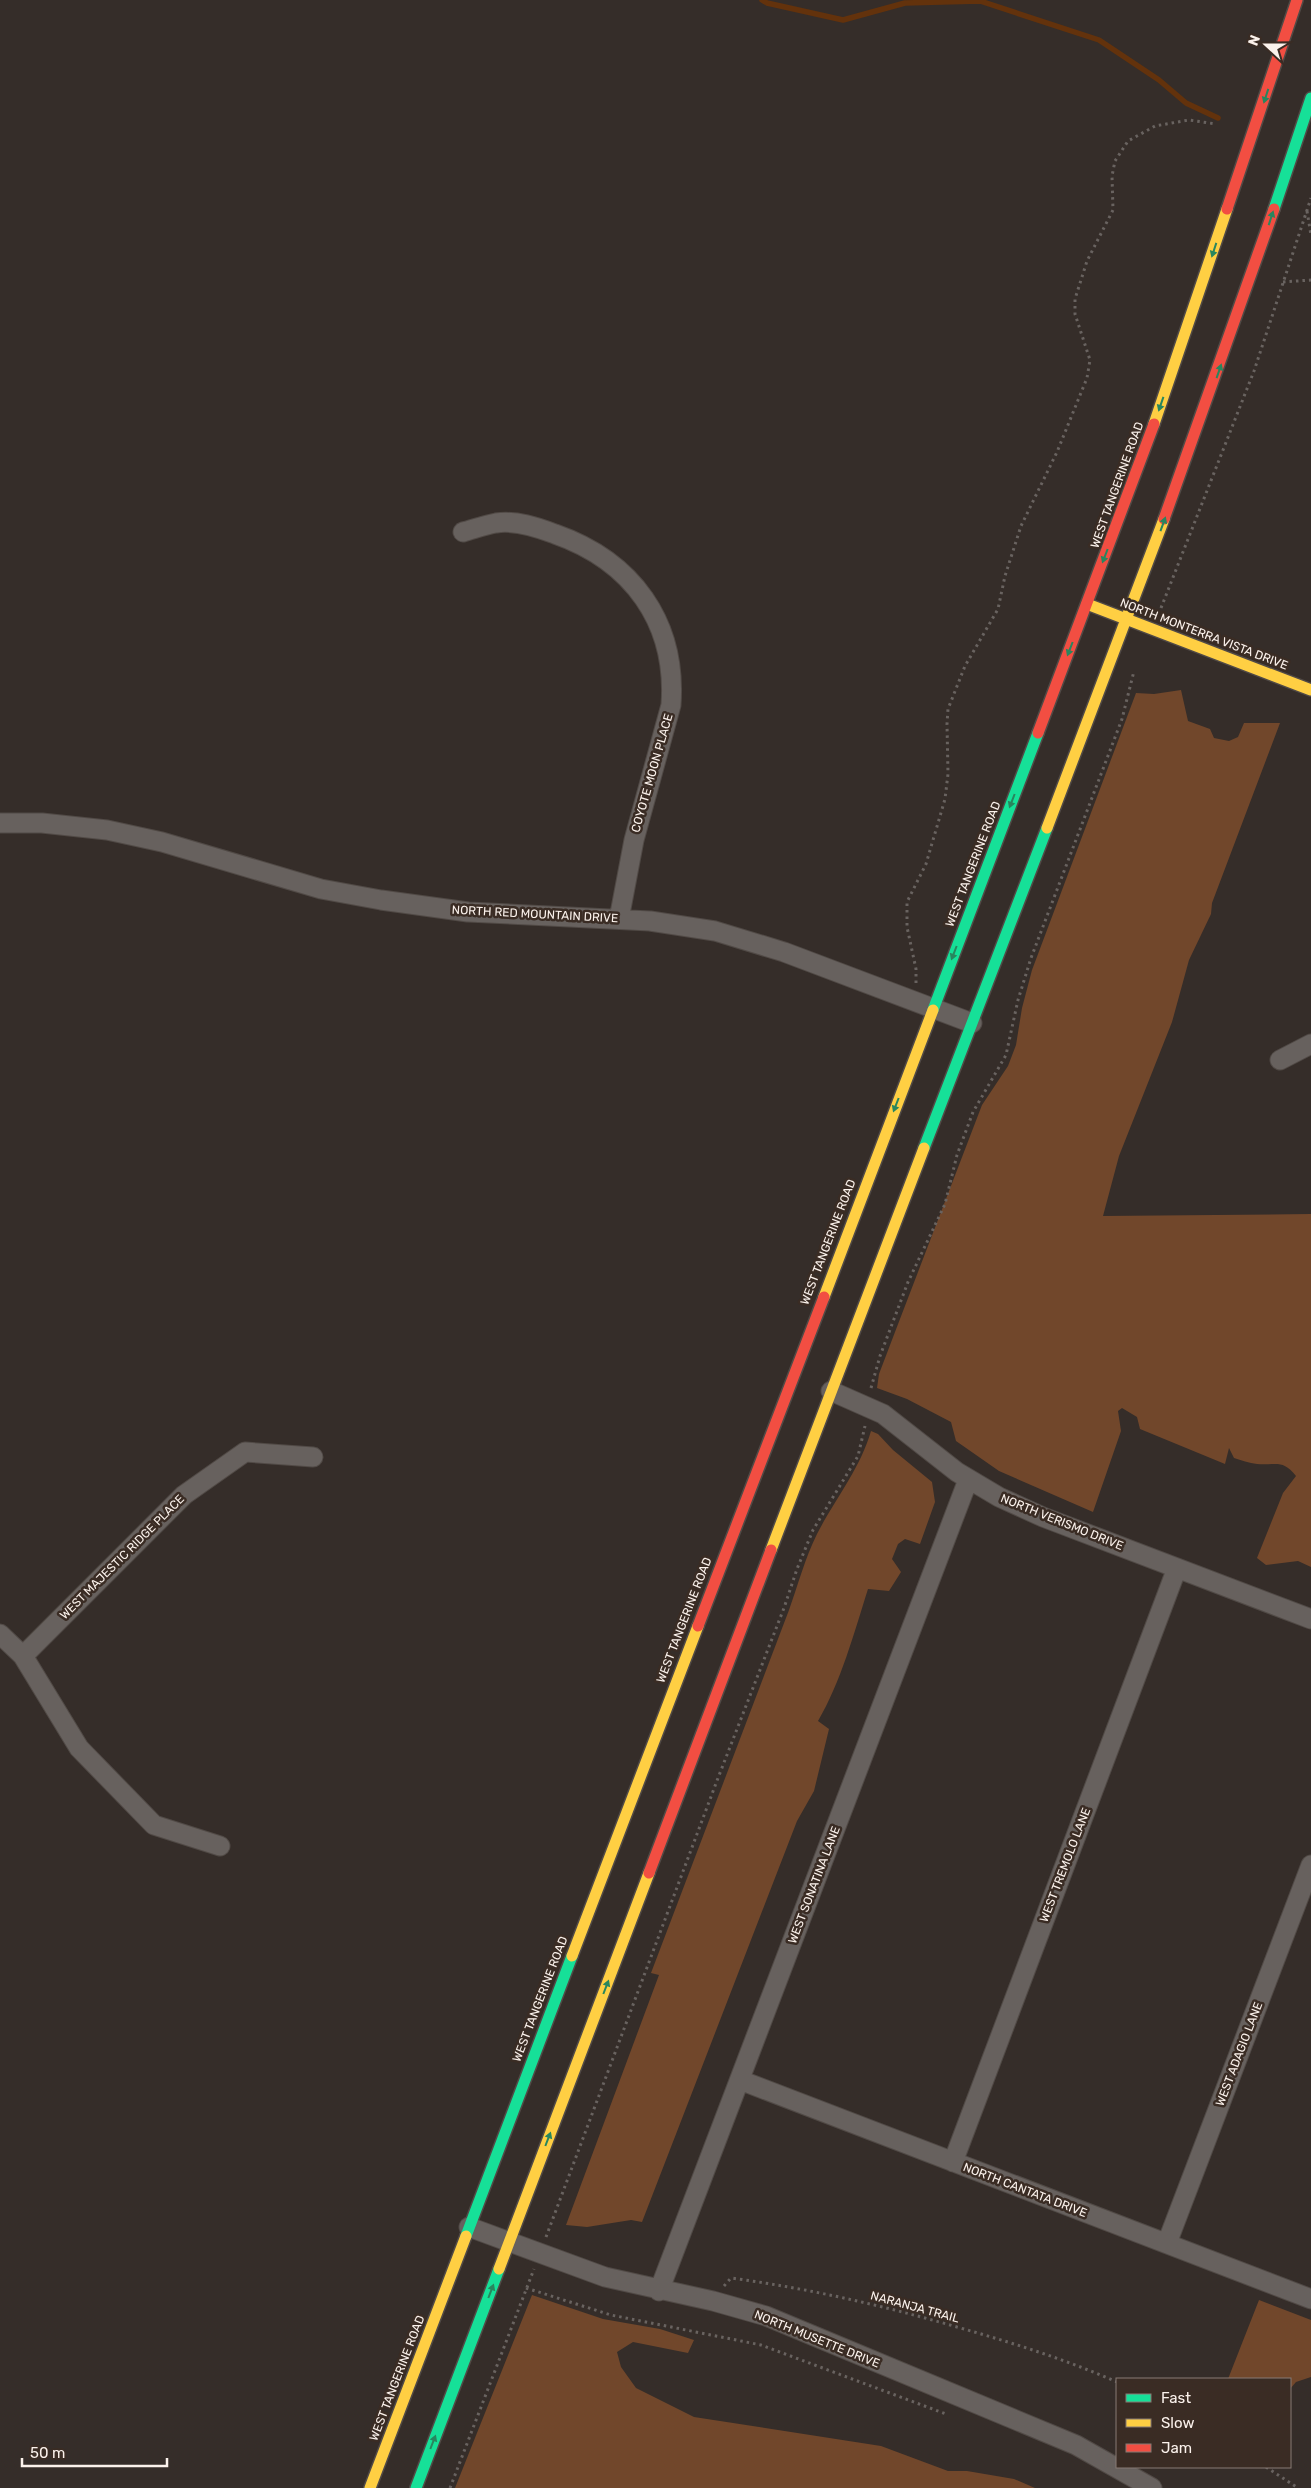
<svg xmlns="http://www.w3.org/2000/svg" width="1311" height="2488" viewBox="0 0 1311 2488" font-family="Rubik,sans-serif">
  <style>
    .green { fill: #71472b }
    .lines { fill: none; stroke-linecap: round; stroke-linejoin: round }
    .stream { stroke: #63320c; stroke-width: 5.5 }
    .street-casing { stroke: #514a46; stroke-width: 21 }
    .fast-casing { stroke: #514a46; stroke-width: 14 }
    .slow-casing { stroke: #514a46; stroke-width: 14 }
    .jam-casing { stroke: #514a46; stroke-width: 14 }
    .path { stroke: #696360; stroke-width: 3; stroke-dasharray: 2.5 4; stroke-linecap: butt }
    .street { stroke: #67615e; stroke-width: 19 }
    .fast { stroke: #16e098; stroke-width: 11 }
    .slow { stroke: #ffcf43; stroke-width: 11 }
    .jam { stroke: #f24e42; stroke-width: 11 }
    .oneway { fill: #28865e }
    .labels { text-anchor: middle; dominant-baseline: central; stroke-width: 5; stroke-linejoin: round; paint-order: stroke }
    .street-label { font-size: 12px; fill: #fbf2ec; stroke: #3a2c24 }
  </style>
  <rect width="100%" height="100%" fill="#352d29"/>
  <path class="green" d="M1181 690 1188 721 1210 729 1214 738 1229 741 1238 737 1244 723H1280L1212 903 1211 914 1189 960 1172 1022 1119 1156 1103 1216 1311 1214V1567L1298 1561 1266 1565 1257 1558 1283 1493 1296 1476C1282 1458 1275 1466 1257 1464 1249 1463 1241 1460 1234 1458L1229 1448 1225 1464 1140 1429 1137 1417 1122 1408 1118 1411 1121 1431 1093 1512 999 1471 956 1441 951 1422 907 1399 877 1388 879 1374 895 1332 982 1105 1008 1066 1016 1045 1022 1008 1032 970 1136 693 1154 694Z
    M871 1431 878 1434 893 1450 932 1482 935 1502 920 1544 905 1539 898 1544 892 1559 901 1572 889 1591 868 1589C854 1633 841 1682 818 1721L829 1729 814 1791 797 1821 642 2222 631 2220 587 2227 566 2225 659 1975 651 1973 789 1610C798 1585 805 1558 817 1534 835 1499 860 1469 871 1431Z
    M532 2295 603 2319 660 2329 694 2340 688 2353 633 2342 617 2352 621 2367 636 2388 694 2417 881 2446 948 2471H967L1014 2479 1035 2488H455Z
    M1259 2300 1311 2320V2377L1296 2382 1290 2389V2379H1228Z"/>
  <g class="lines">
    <path class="stream" d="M762 0 767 3 843 20 905 3 980 1 1099 40 1159 80 1186 103 1218 118"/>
    <defs>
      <path id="street" d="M463 532C474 529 485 525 496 523 516 520 537 527 555 534 632 561 677 622 671 705L634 840 619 919
        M0 823H42L107 830 162 842 321 889 381 900 468 912 650 921 715 931 784 952 972 1023
        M1280 1060 1311 1044
        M831 1391 883 1414 957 1472 999 1497 1043 1517 1311 1619
        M0 1634 23 1656 79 1748 154 1825 220 1846
        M23 1656 184 1495 245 1452 313 1457
        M740 2080 1311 2299
        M953 2162 1177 1568
        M469 2227 605 2277 713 2301 766 2316 1076 2445 1152 2488
        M1167 2243 1311 1865
        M659 2291 968 1480"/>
      <path id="fast" d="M1274 209 1311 98
        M933 1010 1038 733
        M924 1148 1047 828
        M466 2236 572 1956
        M416 2488 499 2269"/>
      <path id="slow" d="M1154 424 1227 209
        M1087 604 1311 690
        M1047 828 1164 519
        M824 1297 933 1010
        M771 1550 924 1148
        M572 1956 698 1626
        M499 2269 649 1873
        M370 2488 466 2236"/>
      <path id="jam" d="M1227 209 1297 0
        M1164 519 1274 209
        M1038 733 1154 424
        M698 1626 824 1297
        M649 1873 771 1550"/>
    </defs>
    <use href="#street" class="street-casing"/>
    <use href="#fast" class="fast-casing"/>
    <use href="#slow" class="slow-casing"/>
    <use href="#jam" class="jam-casing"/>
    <path class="path" d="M1307 211 1311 235
      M1283 282 1311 280
      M1161 608 1254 371 1311 198
      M916 983V969L907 927V902L926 864 945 799 948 774 947 724 948 709 965 666 998 609 1005 576 1021 526 1057 452 1087 378 1090 360 1075 314V299L1087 261 1113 210 1112 176 1115 161 1128 141 1155 126 1189 120 1216 124
      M871 1388 880 1356 908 1282 945 1204 957 1155 973 1112 1006 1055 1018 1000 1031 958 1122 719 1134 671
      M546 2237 718 1778 784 1608 797 1569 813 1530 858 1456 865 1426
      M724 2286 731 2278C812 2289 885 2306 964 2329 1016 2344 1067 2360 1117 2382
      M526 2288 611 2315 761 2345 946 2414
      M1266 2467 1298 2488
      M450 2488 534 2269"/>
    <use href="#street" class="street"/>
    <use href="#fast" class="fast"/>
    <use href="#slow" class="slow"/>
    <use href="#jam" class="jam"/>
  </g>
  <defs><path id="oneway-solid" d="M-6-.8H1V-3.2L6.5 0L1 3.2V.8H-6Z" transform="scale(1.25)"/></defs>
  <g class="oneway">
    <use href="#oneway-solid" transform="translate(1266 96) rotate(108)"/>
    <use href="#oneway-solid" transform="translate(1271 218) rotate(-72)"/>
    <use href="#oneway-solid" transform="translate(1214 250) rotate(108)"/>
    <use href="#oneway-solid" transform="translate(1219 371) rotate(-71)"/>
    <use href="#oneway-solid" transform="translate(1161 404) rotate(109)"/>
    <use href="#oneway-solid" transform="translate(1163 524) rotate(-70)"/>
    <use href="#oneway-solid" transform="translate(1105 556) rotate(111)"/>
    <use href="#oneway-solid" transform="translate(1070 649) rotate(111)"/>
    <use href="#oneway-solid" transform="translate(1012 801) rotate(111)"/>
    <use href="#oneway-solid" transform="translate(954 953) rotate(111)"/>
    <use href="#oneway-solid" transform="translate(896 1105) rotate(111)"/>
    <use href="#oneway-solid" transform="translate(606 1987) rotate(-69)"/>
    <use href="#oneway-solid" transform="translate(548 2139) rotate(-69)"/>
    <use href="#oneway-solid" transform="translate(491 2291) rotate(-69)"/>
    <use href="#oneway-solid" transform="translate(433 2442) rotate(-69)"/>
  </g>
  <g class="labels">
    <g class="street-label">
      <text transform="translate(1117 485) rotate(-70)">WEST TANGERINE ROAD</text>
      <text transform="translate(1204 634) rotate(21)">NORTH MONTERRA VISTA DRIVE</text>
      <text transform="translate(652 773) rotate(-74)">COYOTE MOON PLACE</text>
      <text transform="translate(973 864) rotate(-69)">WEST TANGERINE ROAD</text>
      <text transform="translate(535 914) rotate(3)">NORTH RED MOUNTAIN DRIVE</text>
      <text transform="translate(828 1242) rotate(-69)">WEST TANGERINE ROAD</text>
      <text transform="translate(1062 1522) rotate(22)">NORTH VERISMO DRIVE</text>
      <text transform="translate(122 1557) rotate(-45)">WEST MAJESTIC RIDGE PLACE</text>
      <text transform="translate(684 1620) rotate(-69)">WEST TANGERINE ROAD</text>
      <text transform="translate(1065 1865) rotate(-69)">WEST TREMOLO LANE</text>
      <text transform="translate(814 1885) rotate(-69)">WEST SONATINA LANE</text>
      <text transform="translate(540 1999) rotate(-69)">WEST TANGERINE ROAD</text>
      <text transform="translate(1239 2054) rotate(-69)">WEST ADAGIO LANE</text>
      <text transform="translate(1025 2190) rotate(21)">NORTH CANTATA DRIVE</text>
      <text transform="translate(915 2307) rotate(15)">NARANJA TRAIL</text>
      <text transform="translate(817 2339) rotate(22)">NORTH MUSETTE DRIVE</text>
      <text transform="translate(397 2378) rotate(-69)">WEST TANGERINE ROAD</text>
    </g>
  </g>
  <rect x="1116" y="2378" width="175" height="90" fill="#3a2c24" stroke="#877b74"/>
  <rect x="1126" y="2394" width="25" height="8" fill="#16e098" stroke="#877b74"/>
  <text x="1161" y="2403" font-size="15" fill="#fbf2ec">Fast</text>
  <rect x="1126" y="2419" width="25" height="8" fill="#ffcf43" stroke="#877b74"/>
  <text x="1161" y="2428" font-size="15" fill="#fbf2ec">Slow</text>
  <rect x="1126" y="2444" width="25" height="8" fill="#f24e42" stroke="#877b74"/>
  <text x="1161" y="2453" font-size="15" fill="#fbf2ec">Jam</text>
  <g transform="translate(1266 45) rotate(291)" stroke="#3a2c24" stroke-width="4" paint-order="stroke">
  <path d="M0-4L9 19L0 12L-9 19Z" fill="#fbf2ec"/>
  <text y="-8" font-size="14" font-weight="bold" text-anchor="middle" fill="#fbf2ec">N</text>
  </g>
  <path d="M22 2458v8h145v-8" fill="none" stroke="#fbf2ec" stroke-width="2.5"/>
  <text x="30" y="2458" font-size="15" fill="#fbf2ec" stroke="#3a2c24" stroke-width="4" paint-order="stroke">50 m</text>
</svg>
